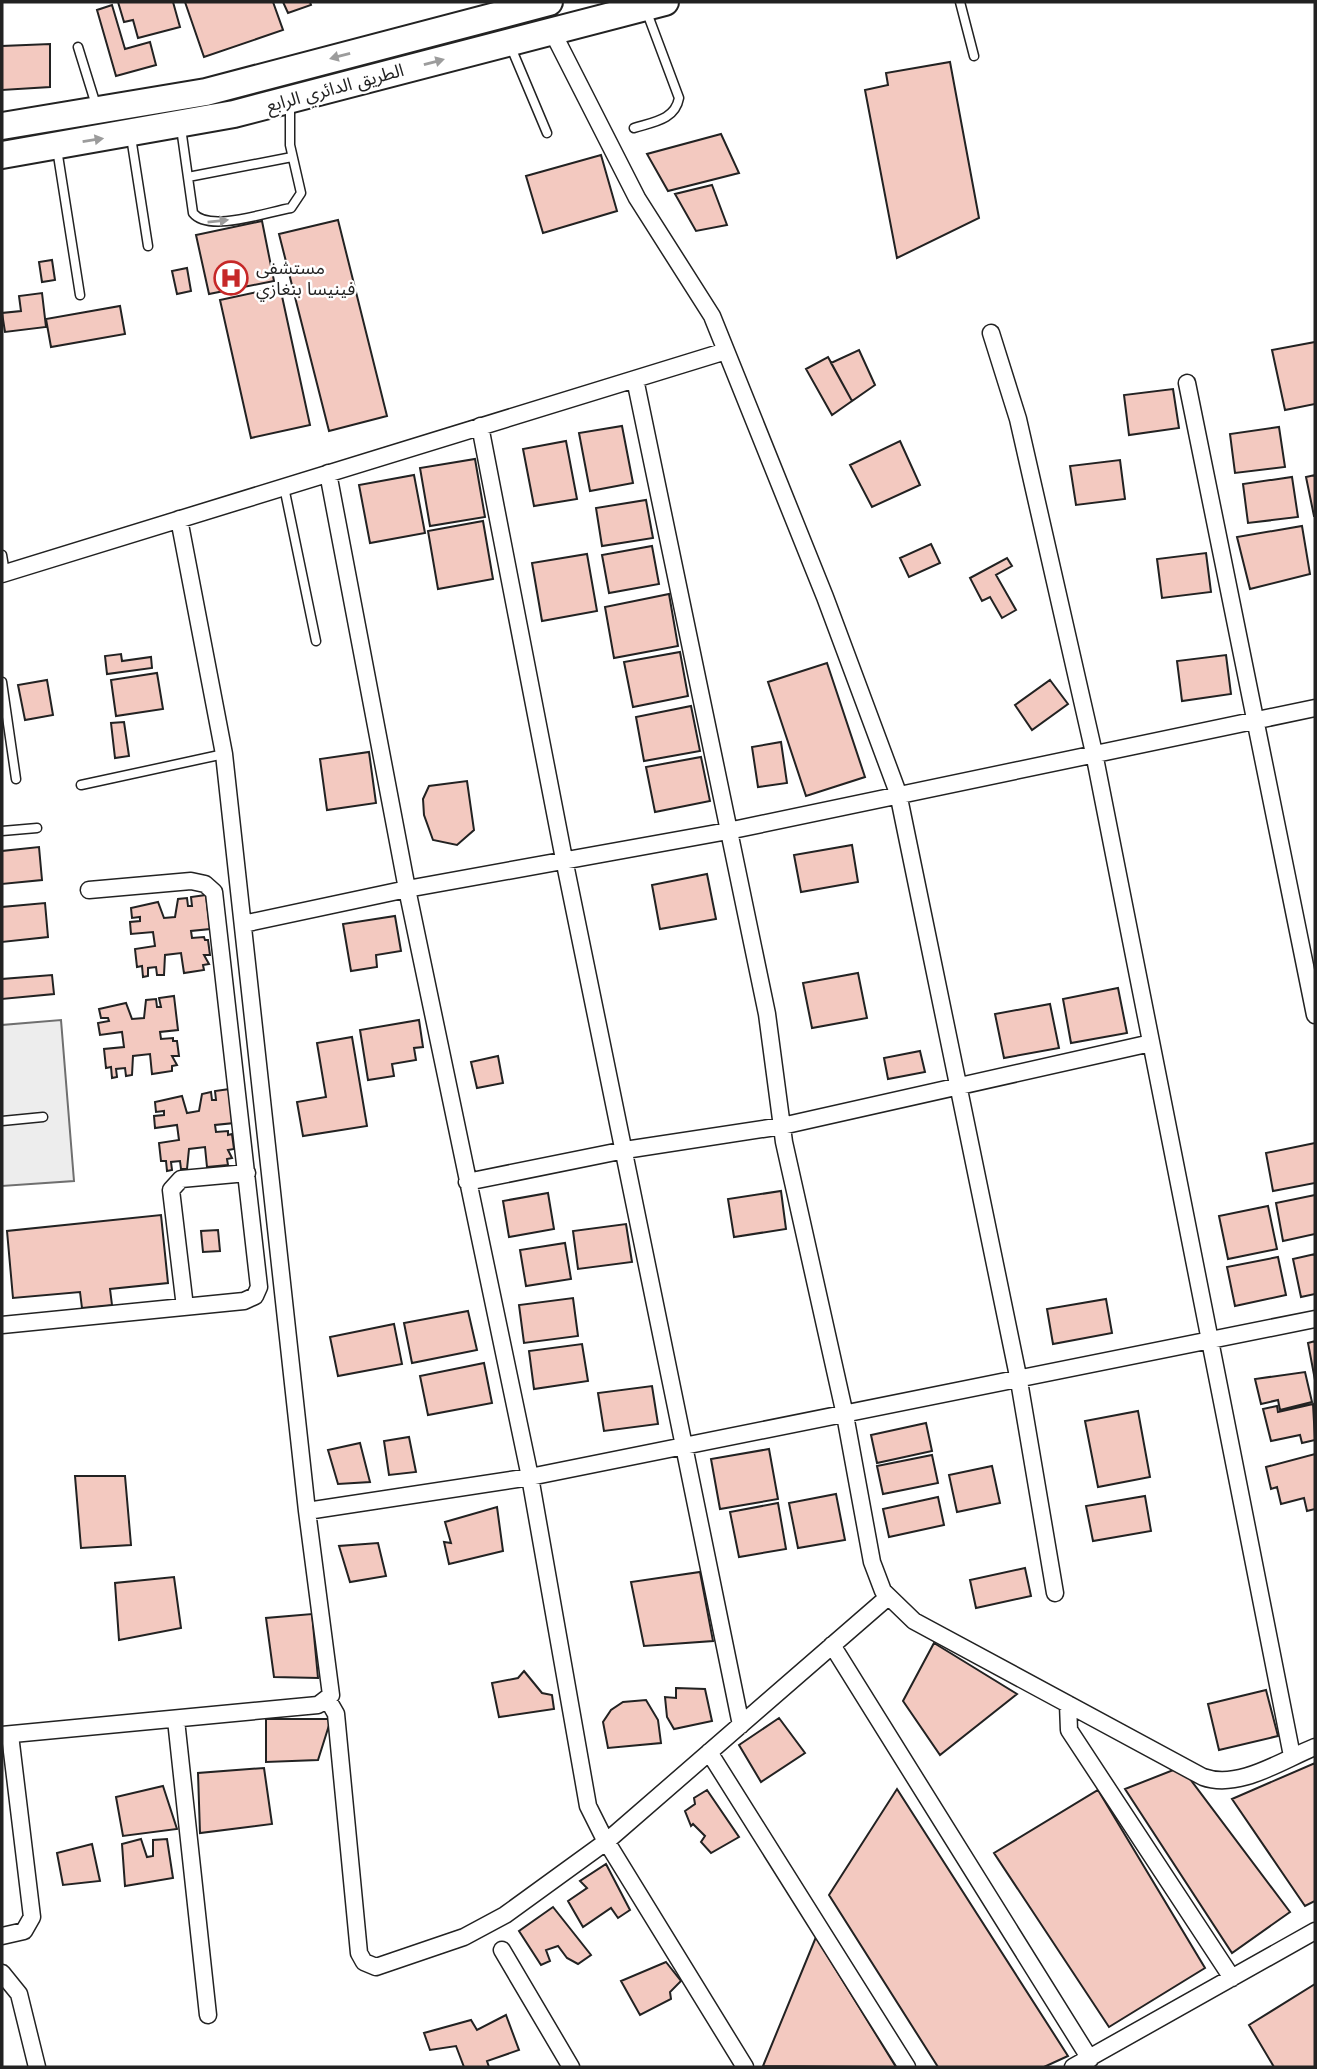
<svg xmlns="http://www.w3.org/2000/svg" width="1317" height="2069" viewBox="0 0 1317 2069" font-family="'Libre Baskerville','Noto Sans Arabic',serif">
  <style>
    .parking { fill: #ededed; stroke: #6f6f6f; stroke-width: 2 }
    .building { fill: #f3c9c0; stroke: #222; stroke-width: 2 }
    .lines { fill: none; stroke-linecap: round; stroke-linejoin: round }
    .lane-casing { stroke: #222; stroke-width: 11 }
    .street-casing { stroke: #222; stroke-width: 19 }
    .primary-casing { stroke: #222; stroke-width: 30 }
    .lane { stroke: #fff; stroke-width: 8 }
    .street { stroke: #fff; stroke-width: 16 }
    .primary { stroke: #fff; stroke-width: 26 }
    .oneway { fill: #9c9c9c }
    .labels { text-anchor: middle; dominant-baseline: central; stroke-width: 5; stroke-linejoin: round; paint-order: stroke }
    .street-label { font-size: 18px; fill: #222; stroke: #fff }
    .poi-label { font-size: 18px; fill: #222; stroke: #fff; text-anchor: start }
  </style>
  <rect width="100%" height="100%" fill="#fff"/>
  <path class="parking" d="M61 1020 74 1181 2 1186V1025Z"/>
  <path class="building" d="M118 2H173L180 27 138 38 133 20 124 22Z
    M185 2H273L283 30 204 57Z
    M283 2H310L311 5 288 13Z
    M112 5 125 49 150 42 156 65 116 76 97 10Z
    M50 44V87L2 90V46Z
    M950 62 979 218 897 258 865 90 888 85 886 73Z
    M721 134 739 173 668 191 647 154Z
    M601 155 617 211 543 233 526 176Z
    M712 185 727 225 696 231 675 194Z
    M338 220 387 416 329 431 279 234Z
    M262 221 274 281 209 294 196 235Z
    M52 260 55 280 42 282 39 262Z
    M187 268 191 291 177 294 172 271Z
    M280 287 310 425 251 438 220 300Z
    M42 293 46 327 5 332 2 313 21 311 19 296Z
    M120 306 125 334 51 347 46 319Z
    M1315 342V404L1285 410 1272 350Z
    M859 350 875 385 852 401 831 363Z
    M828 357 852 401 832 415 806 369Z
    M1173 389 1179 428 1129 435 1124 395Z
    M622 426 633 483 590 491 579 433Z
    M1279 427 1285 467 1235 473 1230 434Z
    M566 441 577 499 534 506 523 449Z
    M900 441 920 485 872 507 850 465Z
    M475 459 485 517 430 526 420 468Z
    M1120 460 1125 499 1076 505 1070 466Z
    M414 475 425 533 370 543 359 485Z
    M1315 475V516H1314L1306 477Z
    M1292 477 1298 517 1248 523 1243 484Z
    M646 500 653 538 602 546 596 508Z
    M483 521 493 579 438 589 428 531Z
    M1302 526 1310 574 1250 589 1237 537Z
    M931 544 940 563 909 577 900 558Z
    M652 546 659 584 609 593 602 555Z
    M1206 553 1211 592 1162 598 1157 559Z
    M587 554 597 611 542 621 532 563Z
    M1007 558 1012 566 996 575 1016 610 1002 618 990 597 982 601 970 578Z
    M669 594 678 646 614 658 605 607Z
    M680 652 688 696 633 707 624 662Z
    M121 654 122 661 151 657 152 668 107 674 105 656Z
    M1226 655 1231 694 1182 701 1177 661Z
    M827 663 865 777 806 796 768 682Z
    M157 673 163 709 116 716 111 680Z
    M47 680 53 715 25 720 18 685Z
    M1050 680 1068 704 1032 730 1015 705Z
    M691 706 700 751 644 761 636 717Z
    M124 722 129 756 115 758 111 723Z
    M781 742 787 783 758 787 752 747Z
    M369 752 376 803 327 810 320 759Z
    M701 757 710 801 655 812 646 767Z
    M467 781 474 830 457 845 433 840 424 815 423 799 429 786Z
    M852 845 858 882 801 892 794 855Z
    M39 847 42 880 2 884V851Z
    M707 874 716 919 660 929 652 885Z
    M206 895 210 929 191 931 192 938 204 937 205 940H208L210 955H204L209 964 203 965 204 970 184 973 181 953 165 955 164 975H157L156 967 148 968V976L143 977 142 966 137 967 135 949 155 946 153 932 131 934 130 922 140 921V917L132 918 131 908 158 902 164 918 175 917 178 899 187 898 188 906H192L191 897Z
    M45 903 48 937 2 942V907Z
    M395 916 401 951 376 955 377 967 351 971 343 924Z
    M858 973 867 1018 812 1028 803 983Z
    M52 975 54 994 2 999V979Z
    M1118 988 1127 1033 1071 1043 1063 999Z
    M174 996 178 1030 160 1032 161 1039 173 1038V1041H177L179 1056H172L177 1065 172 1066V1071L152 1074 150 1054 133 1056 132 1075 126 1076 125 1068 116 1069 117 1077 112 1078 111 1067 106 1068 104 1049 124 1047 122 1032 100 1035 98 1023 109 1021 108 1018H101L99 1009 126 1003 132 1019 144 1018 146 1000 156 999 157 1007H161L159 998Z
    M1050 1004 1059 1048 1004 1058 995 1014Z
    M419 1020 423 1047 414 1048 416 1060 392 1064 394 1076 368 1080 360 1030Z
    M352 1037 367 1126 303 1136 297 1102 326 1097 317 1043Z
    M920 1051 925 1072 888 1079 884 1058Z
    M498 1056 503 1083 477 1088 471 1062Z
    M230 1089 234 1123 215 1125 216 1132 228 1131V1135L232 1134 234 1149 228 1150 232 1158 227 1159 228 1165 207 1167 205 1147 189 1149 187 1169H181L180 1161 171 1162 172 1170 167 1171 166 1161H161L159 1143 179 1140 177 1125 155 1128 154 1116 164 1115V1111L156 1112 155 1102 182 1096 187 1113 199 1111 202 1094 211 1092 212 1100H216L215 1091Z
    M1315 1143V1183L1273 1191 1266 1153Z
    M781 1191 786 1229 734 1237 728 1199Z
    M548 1193 554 1229 509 1237 503 1201Z
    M1315 1195V1234L1283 1241 1276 1203Z
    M1268 1206 1277 1249 1228 1259 1219 1216Z
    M161 1215 168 1283 110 1289 112 1305 82 1308 80 1292 13 1298 7 1231Z
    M626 1224 632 1262 578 1269 573 1231Z
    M218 1230 220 1251 203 1252 201 1231Z
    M565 1243 571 1279 526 1286 520 1250Z
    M1315 1254V1294L1301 1297 1293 1259Z
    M1278 1257 1286 1295 1235 1306 1227 1267Z
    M573 1298 578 1336 524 1343 519 1305Z
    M1106 1299 1112 1333 1053 1344 1047 1309Z
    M468 1311 477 1350 412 1363 404 1323Z
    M394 1324 402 1364 338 1376 330 1337Z
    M1315 1341V1380L1308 1343Z
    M582 1344 588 1381 534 1389 529 1351Z
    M484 1363 492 1403 428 1415 420 1376Z
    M1305 1372 1312 1402 1280 1410 1278 1400 1261 1404 1255 1379Z
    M652 1386 658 1424 604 1431 598 1393Z
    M1313 1404 1315 1440 1302 1443 1300 1435 1271 1441 1263 1409 1277 1406 1278 1412Z
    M1138 1411 1150 1477 1098 1487 1085 1421Z
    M926 1423 932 1451 877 1463 871 1435Z
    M409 1437 416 1472 389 1475 384 1441Z
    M360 1443 370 1482 338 1484 328 1450Z
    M769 1449 778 1499 720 1509 711 1459Z
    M1315 1454V1509L1307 1511 1304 1498 1281 1504 1277 1487 1271 1489 1266 1467Z
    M932 1455 938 1483 883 1494 877 1466Z
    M992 1466 1000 1503 957 1512 949 1475Z
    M75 1476H125L131 1545 81 1548Z
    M836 1494 845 1540 798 1548 789 1503Z
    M1145 1496 1151 1531 1093 1541 1086 1506Z
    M938 1497 944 1525 889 1537 883 1509Z
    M778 1503 786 1549 739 1557 730 1512Z
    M497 1507 503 1551 449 1564 444 1542 451 1543 445 1522Z
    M378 1543 386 1576 350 1582 339 1546Z
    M1025 1568 1031 1596 976 1608 970 1580Z
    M700 1572 713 1641 644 1646 631 1582Z
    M174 1577 181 1628 119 1640 115 1583Z
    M312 1614 318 1678 274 1677 266 1618Z
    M934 1643 1017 1694 940 1755 903 1701Z
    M524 1671 542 1693 552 1695 554 1709 499 1717 492 1683 518 1678Z
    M676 1688 705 1689 712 1721 674 1729 667 1717 665 1697 676 1698Z
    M1266 1690 1278 1736 1219 1750 1208 1704Z
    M646 1700 658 1720 661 1743 608 1748 603 1722 611 1710 623 1702Z
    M779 1718 805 1753 761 1782 739 1745Z
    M266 1719H331L318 1760 266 1762Z
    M1315 1763V1901L1305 1906 1232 1799Z
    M1181 1767 1290 1912 1232 1953 1125 1789Z
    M264 1768 272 1824 200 1833 198 1773Z
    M163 1786 177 1829 123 1836 116 1797Z
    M897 1789 1068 2056 1044 2067H938L829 1895Z
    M707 1790 739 1837 711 1853 701 1842 705 1836 693 1824 691 1826 685 1811 695 1804 694 1798Z
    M1098 1790 1205 1968 1109 2027 994 1853Z
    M141 1839 147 1857 153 1856V1840L167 1839 173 1878 125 1886 122 1844Z
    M92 1844 100 1881 63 1885 57 1853Z
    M606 1864 630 1910 618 1918 611 1908 583 1927 568 1901 587 1888 580 1881Z
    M553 1907 591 1955 578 1964 567 1958 558 1946 546 1950 550 1961 541 1965 519 1931Z
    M816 1937 896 2067 763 2066Z
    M666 1962 681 1981 670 1992 671 1999 640 2015 621 1981Z
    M1315 1984V2067H1274L1249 2025Z
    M506 2015 519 2050 487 2061 489 2067H464L456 2046 430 2050 424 2033 471 2020 477 2030Z"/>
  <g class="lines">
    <defs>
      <path id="lane" d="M960 2 974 56
        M510 45 547 133
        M78 47 96 105
        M181 128 193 213C209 233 267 212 291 208L301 193 290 145V103
        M634 128C653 122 675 120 679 98L646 10
        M131 137 148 246
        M57 149 80 295
        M188 177 292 157
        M284 487 316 641
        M2 555 5 573
        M2 682 16 779
        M81 785 224 754
        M2 831 37 828
        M2 1121 43 1117"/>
      <path id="street" d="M552 31 637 198 712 316 825 597 898 793 1019 1381 1055 1593
        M991 333 1018 419 1094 753 1292 1756
        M635 379 767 1014 784 1142 845 1415 872 1562 883 1591 914 1621 1203 1777C1239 1790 1282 1760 1315 1747
        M1187 383 1315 1015
        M480 426 564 859 741 1725
        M328 473 407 889 728 831 1315 708
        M2 574 726 351
        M243 924 407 889 530 1477 588 1806 603 1836 745 2067
        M467 1182 625 1150 782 1126 1151 1043
        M185 1307 171 1190 181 1179 247 1173
        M2 1325 244 1301 255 1296 259 1287 214 892 205 884 191 881 89 890
        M307 1511 530 1477 1315 1319
        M832 1645 1090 2059
        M328 1700 336 1714 359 1953 364 1962 376 1967 464 1937 505 1915 607 1841 888 1597
        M1068 1704 1069 1730 1232 1978
        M176 1720 208 2015
        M2 1735 318 1705 331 1695 307 1511 224 754 179 519
        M709 1752 907 2067
        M2 1936 24 1931 32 1917 10 1735
        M502 1950 571 2067
        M2 1973 19 1994 37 2067
        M1073 2067 1315 1931"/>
      <path id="primary" d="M2 126 206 92 549 2
        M2 155 234 114 665 2"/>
    </defs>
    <use href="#lane" class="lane-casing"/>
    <use href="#street" class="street-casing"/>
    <use href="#primary" class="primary-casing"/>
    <use href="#lane" class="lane"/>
    <use href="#street" class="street"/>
    <use href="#primary" class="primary"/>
  </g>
  <defs><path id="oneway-solid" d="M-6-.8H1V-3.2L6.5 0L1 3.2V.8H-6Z" transform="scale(1.75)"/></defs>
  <g class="oneway">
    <use href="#oneway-solid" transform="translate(340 56) rotate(165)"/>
    <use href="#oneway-solid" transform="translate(434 62) rotate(-15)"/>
    <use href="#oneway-solid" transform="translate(93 140) rotate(-9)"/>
    <use href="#oneway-solid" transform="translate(218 221) rotate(-6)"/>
  </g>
  <defs>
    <symbol id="hospital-ring" viewBox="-11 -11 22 22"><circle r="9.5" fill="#fff" stroke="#c62828" stroke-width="1.5"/><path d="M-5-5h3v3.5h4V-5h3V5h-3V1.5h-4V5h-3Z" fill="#c62828"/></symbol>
  </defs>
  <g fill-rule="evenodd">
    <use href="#hospital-ring" x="212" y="259" width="38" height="38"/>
  </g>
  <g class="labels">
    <g class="street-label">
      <text transform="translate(335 88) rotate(-15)">الطريق الدائري الرابع</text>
    </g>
    <g class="poi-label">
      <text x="256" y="268">مستشفى<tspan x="256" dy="21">فينيسا بنغازي</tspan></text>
    </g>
  </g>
  <rect width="1317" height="2069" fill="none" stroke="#222222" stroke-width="7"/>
</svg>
